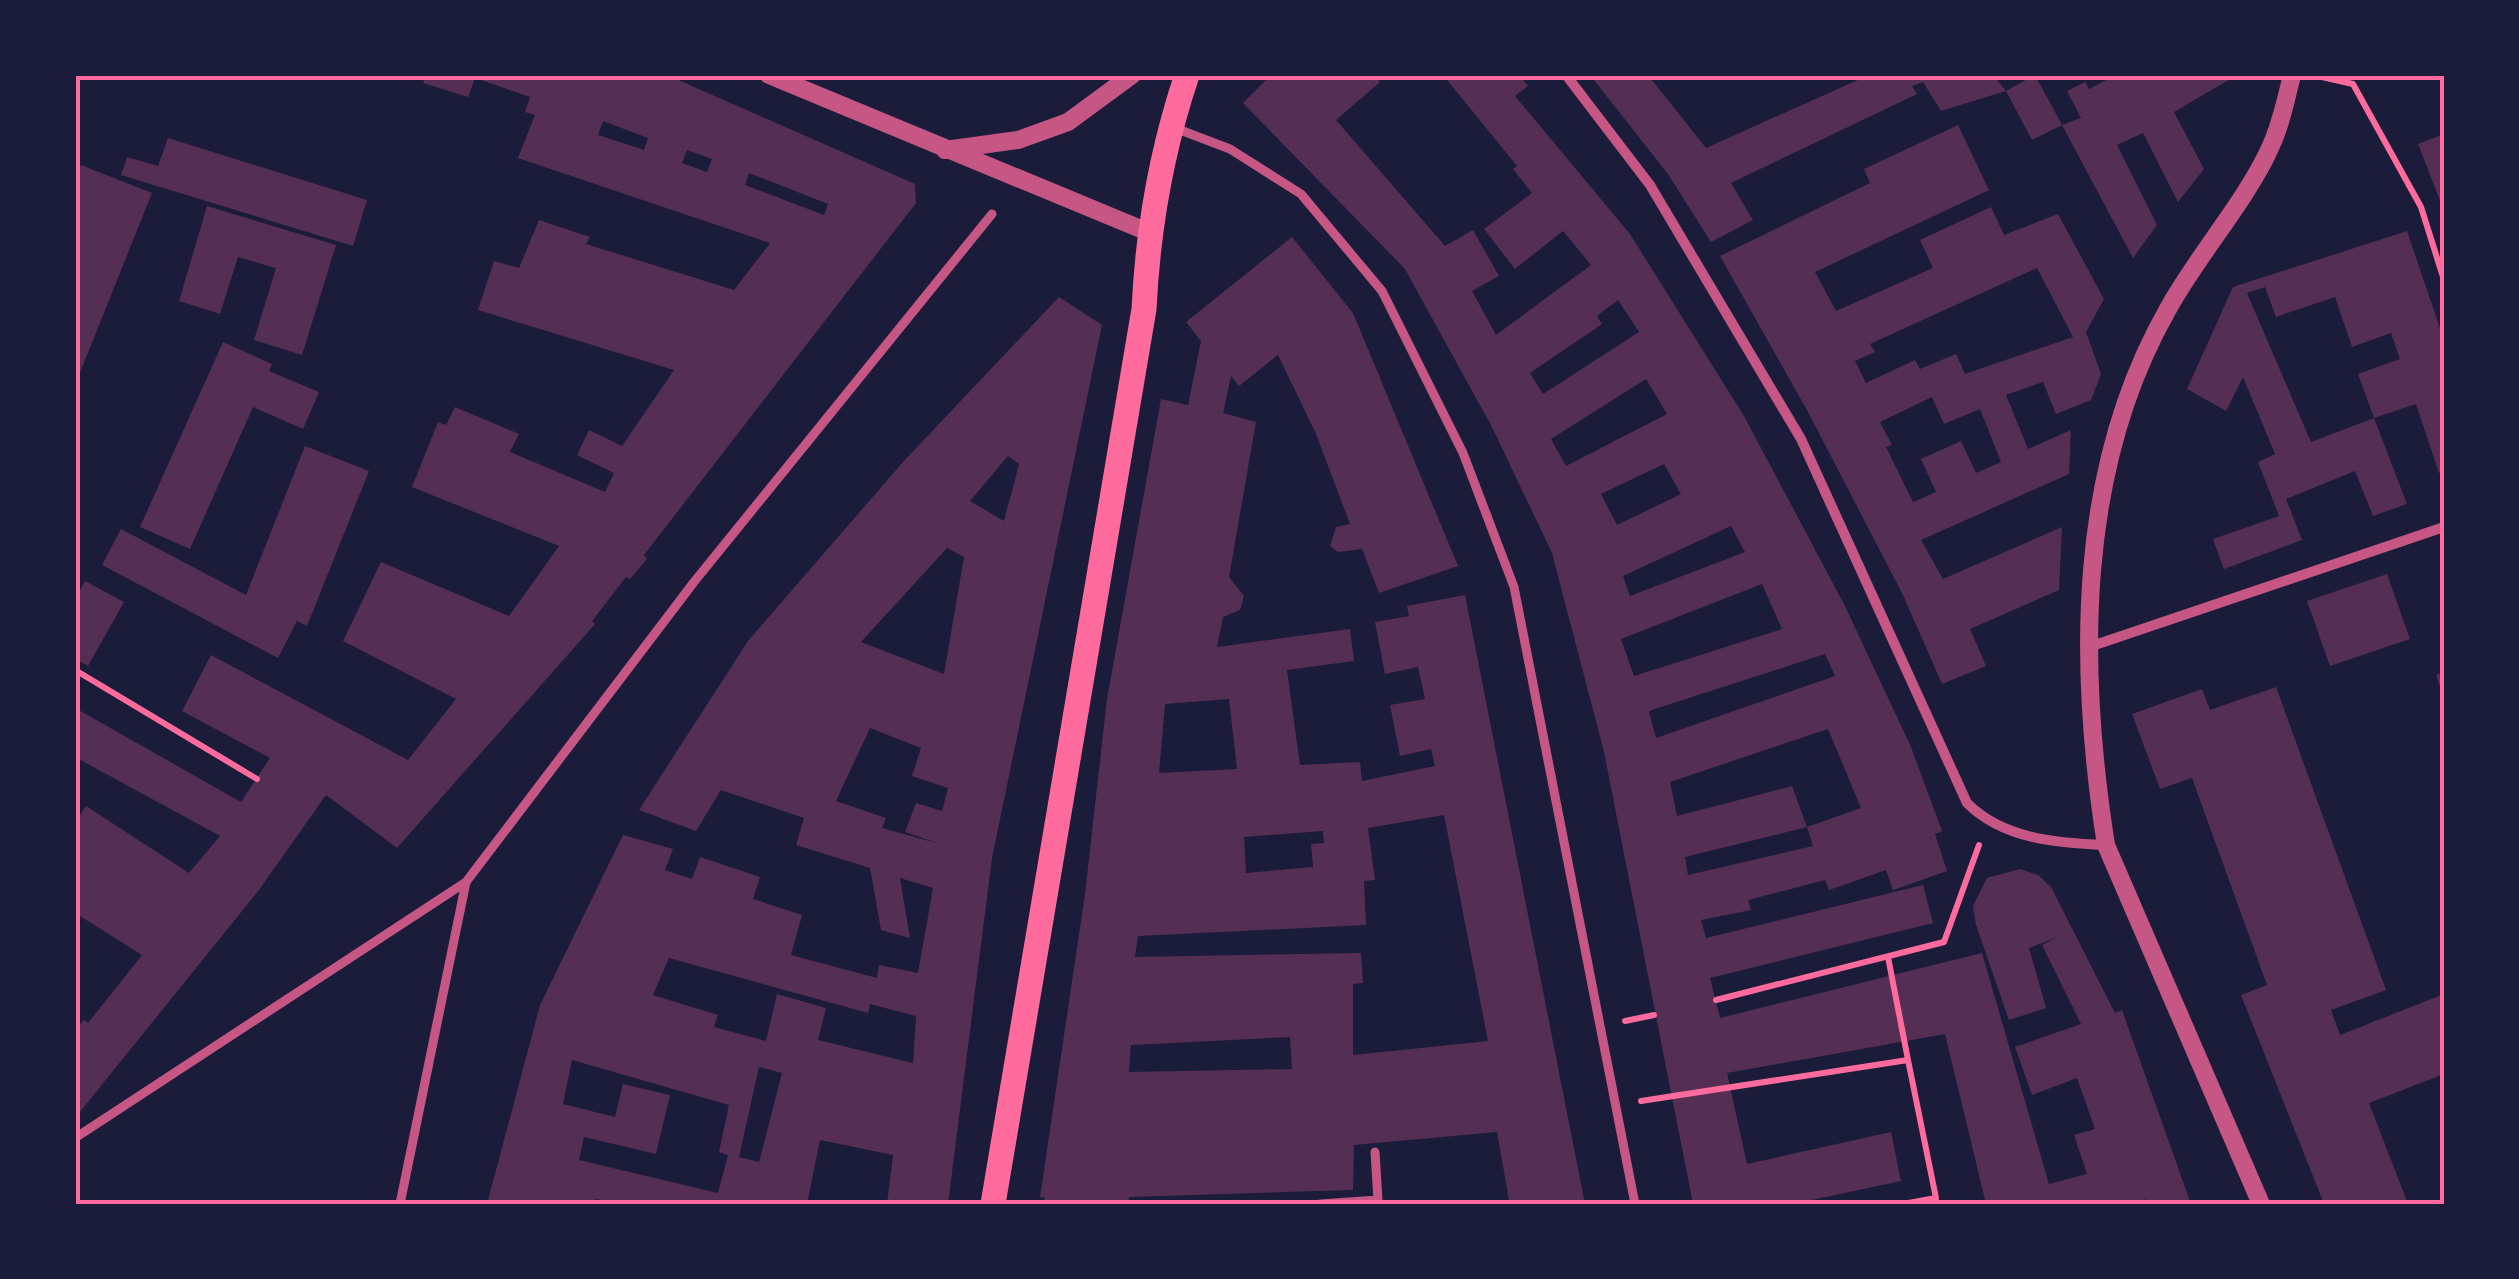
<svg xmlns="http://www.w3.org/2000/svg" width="2519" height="1279" viewBox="0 0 2519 1279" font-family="'Noto Sans',sans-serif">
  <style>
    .building { fill: #542f53; fill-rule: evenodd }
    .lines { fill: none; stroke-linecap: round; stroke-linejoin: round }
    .path { stroke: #ff6b9d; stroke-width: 6 }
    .pedestrian { stroke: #c65784; stroke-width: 9 }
    .minor { stroke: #c65784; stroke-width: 10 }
    .tertiary { stroke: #c65784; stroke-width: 18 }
    .primary { stroke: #ff6b9d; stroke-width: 25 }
    .neatline { fill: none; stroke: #ff6b9d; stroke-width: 4 }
  </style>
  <rect width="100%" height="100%" fill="#1b1b3a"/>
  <path class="building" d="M426 75H667L915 184 916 203 644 555 647 559 630 579 626 577 592 621 595 624 397 848 326 795 259 890 75 1118V1030L84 1020 88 1023 142 955 75 913V823L86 806 189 873 220 836 75 757V708L241 802 270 758 182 711 211 655 408 760 456 699 343 641 381 562 509 616 559 546 412 487 438 422 446 425 455 407 519 434 510 452 605 492 614 473 577 455 589 430 622 446 674 370 478 310 494 261 519 268 539 220 590 237 586 244 734 290 770 243 518 158 535 115 525 112 530 97 475 78 468 97 423 83ZM603 121 648 138 644 150 598 135ZM687 150 712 159 707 172 682 163ZM749 173 828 204 824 215 745 185Z
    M1271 75H1374L1380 82 1336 120 1445 246 1473 230 1499 276 1472 291 1496 335 1591 265 1563 231 1515 269 1484 229 1532 193 1513 169 1517 166 1443 75H1519L1528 86 1515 96 1630 234 1744 416 1845 606 1911 747 1942 831 1935 834 1947 871 1893 890 1886 870 1829 890 1825 880 1748 900 1751 910 1701 920 1706 938 1923 885 1933 923 1710 978 1720 1018 1982 953 2049 1184 2087 1174 2074 1135 2095 1129 2077 1078 2032 1095 2015 1047 2081 1024 2042 945 2058 937 2029 948 2046 1008 2009 1020 1976 925 1973 906 1987 878 2020 869 2038 875 2051 887 2115 1013 2122 1010 2191 1204H2147L2145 1199 2132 1204H1986L1945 1034 1727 1073 1747 1164 1891 1132 1901 1181 1793 1204H1693L1604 752 1552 553 1492 427 1405 269 1243 103ZM1618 300 1639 332 1543 394 1530 373 1602 324 1597 316ZM1646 379 1667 414 1566 466 1551 439ZM1664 464 1681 494 1617 525 1601 494ZM1731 526 1745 552 1630 596 1623 576ZM1762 584 1782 629 1634 676 1621 639ZM1825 654 1835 676 1656 738 1649 711ZM1828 729 1861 808 1807 827 1813 846 1688 875 1685 857 1807 827 1792 786 1677 816 1670 782Z
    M1590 75H1648L1706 148 1869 75H1993L2006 91 1941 111 1923 82 1912 86 1917 94 1731 183 1753 220 1711 242 1668 174Z
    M2035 75 2062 125 2032 140 2006 91Z
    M2116 75H2237L2174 112 2204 169 2178 202 2143 133 2117 145 2157 225 2133 258 2062 125 2081 118 2067 91 2085 82 2089 89Z
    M1958 125 1989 190 1815 272 1836 311 1933 268 1920 240 1991 207 2004 235 2058 214 2104 299 2086 332 2101 374 2091 400 2056 414 2043 382 2006 395 2028 449 2071 430 2069 474 1921 540 1943 579 2062 527 2059 590 1970 629 1986 666 1942 684 1903 595 1808 412 1720 256 1870 183 1864 169ZM2037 268 2073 337 1965 374 1956 354 1920 369 1915 360 1866 383 1855 361 1875 352 1870 344ZM1932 397 1944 424 1980 409 2001 462 1976 473 1961 441 1921 459 1936 492 1913 502 1886 447 1892 445 1880 422Z
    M2444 134V211L2418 144Z
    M168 138 367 200 353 246 121 175 127 157 158 166Z
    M81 165 152 193 75 385V181Z
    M207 206 336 245 302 355 254 340 276 268 238 257 220 314 179 301Z
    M2407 231 2444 340V471L2439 473 2416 404 2374 418 2358 374 2400 359 2391 333 2352 347 2335 297 2276 317 2265 287 2247 293 2311 442 2374 418 2407 504 2373 516 2355 471 2286 499 2302 540 2224 569 2213 539 2279 516 2258 462 2275 454 2243 377 2226 411 2187 389 2233 287Z
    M1292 237 1353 313 1458 566 1379 593 1362 549 1338 552 1330 546 1336 527 1350 524 1316 434 1278 355 1239 386 1231 376 1223 413 1256 422 1229 577 1244 596 1240 610 1223 617 1217 647 1350 629 1354 661 1287 670 1300 765 1360 762 1362 781 1435 766 1431 749 1400 756 1390 705 1425 699 1418 667 1385 674 1375 622 1409 616 1407 606 1465 595 1585 1204H1497L1509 1200 1497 1132 1354 1145 1353 1190 1129 1197 1128 1204H1044L1045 1198 1040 1197 1085 894 1107 699 1161 399 1188 405 1201 341 1186 322ZM1229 699 1237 769 1159 773 1165 704ZM1444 815 1488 1041 1353 1055V984L1363 983 1361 953 1135 957 1138 936 1366 925 1364 881 1375 880 1368 828ZM1323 831 1324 843 1311 844 1313 867 1246 873 1244 837ZM1290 1037 1292 1069 1129 1072 1131 1045Z
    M1059 297 1102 325 992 858 948 1204H887L893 1155 820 1140 807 1204H615L593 1198 604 1204H487L540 1005 623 835 673 849 665 870 692 879 700 857 760 877 753 899 802 915 791 955 877 978 879 965 918 973 933 888 900 878 910 938 881 930 870 868 796 845 804 818 721 790 696 831 639 810 748 641 903 462ZM1008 456 1019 464 1004 521 970 501ZM947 548 964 557 944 674 861 642ZM870 728 921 748 912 776 948 788 942 811 916 803 905 832 940 844 882 828 886 818 836 801ZM669 958 868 1013 870 1004 916 1016 913 1063 818 1040 826 1008 777 994 766 1041 714 1027 718 1015 653 995ZM572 1060 729 1105 719 1152 728 1155 718 1193 579 1160 584 1137 656 1154 670 1095 623 1084 615 1117 563 1104ZM759 1067 782 1073 759 1162 739 1157Z
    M223 342 272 364 269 371 319 392 303 429 253 407 190 549 140 527Z
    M305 446 369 471 307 626 297 621 278 658 102 565 121 529 246 595Z
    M2387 574 2410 639 2330 666 2307 601Z
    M85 581 124 602 88 666 75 659V599Z
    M2444 672V696H2443L2436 675Z
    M2276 687 2386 990 2331 1010 2340 1035 2444 994V1074L2369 1103 2408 1204H2324L2241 995 2267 985 2192 778 2160 789 2132 714 2202 689 2210 710Z"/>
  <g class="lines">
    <path class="path" d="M2322 77 2353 84 2421 207 2444 280
      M75 670 257 779
      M1888 957 1908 1060
      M1716 1000 1944 942 1979 845
      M1625 1021 1654 1015
      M1641 1101 1908 1060 1936 1198 1903 1204"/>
    <path class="pedestrian" d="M1175 128 1230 149 1301 194 1382 291 1463 453 1514 587 1635 1204
      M75 1138 466 882
      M400 1204 466 882 694 582 992 214
      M1320 1204 1378 1200 1375 1152"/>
    <path class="minor" d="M1566 75 1650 185 1801 439 1967 803C2003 839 2056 843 2106 845
      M2089 647 2444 527"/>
    <path class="tertiary" d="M769 75 1148 232
      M945 150 1018 140 1068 122 1132 75
      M2261 1204 2106 845C2078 667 2076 470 2168 309 2197 256 2246 201 2270 148 2281 125 2286 99 2292 75"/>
    <path class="primary" d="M993 1204 1144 309C1148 227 1161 152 1187 75"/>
  </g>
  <rect width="2519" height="1279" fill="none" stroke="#1b1b3a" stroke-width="155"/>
  <rect x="78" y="78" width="2364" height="1124" class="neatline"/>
</svg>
